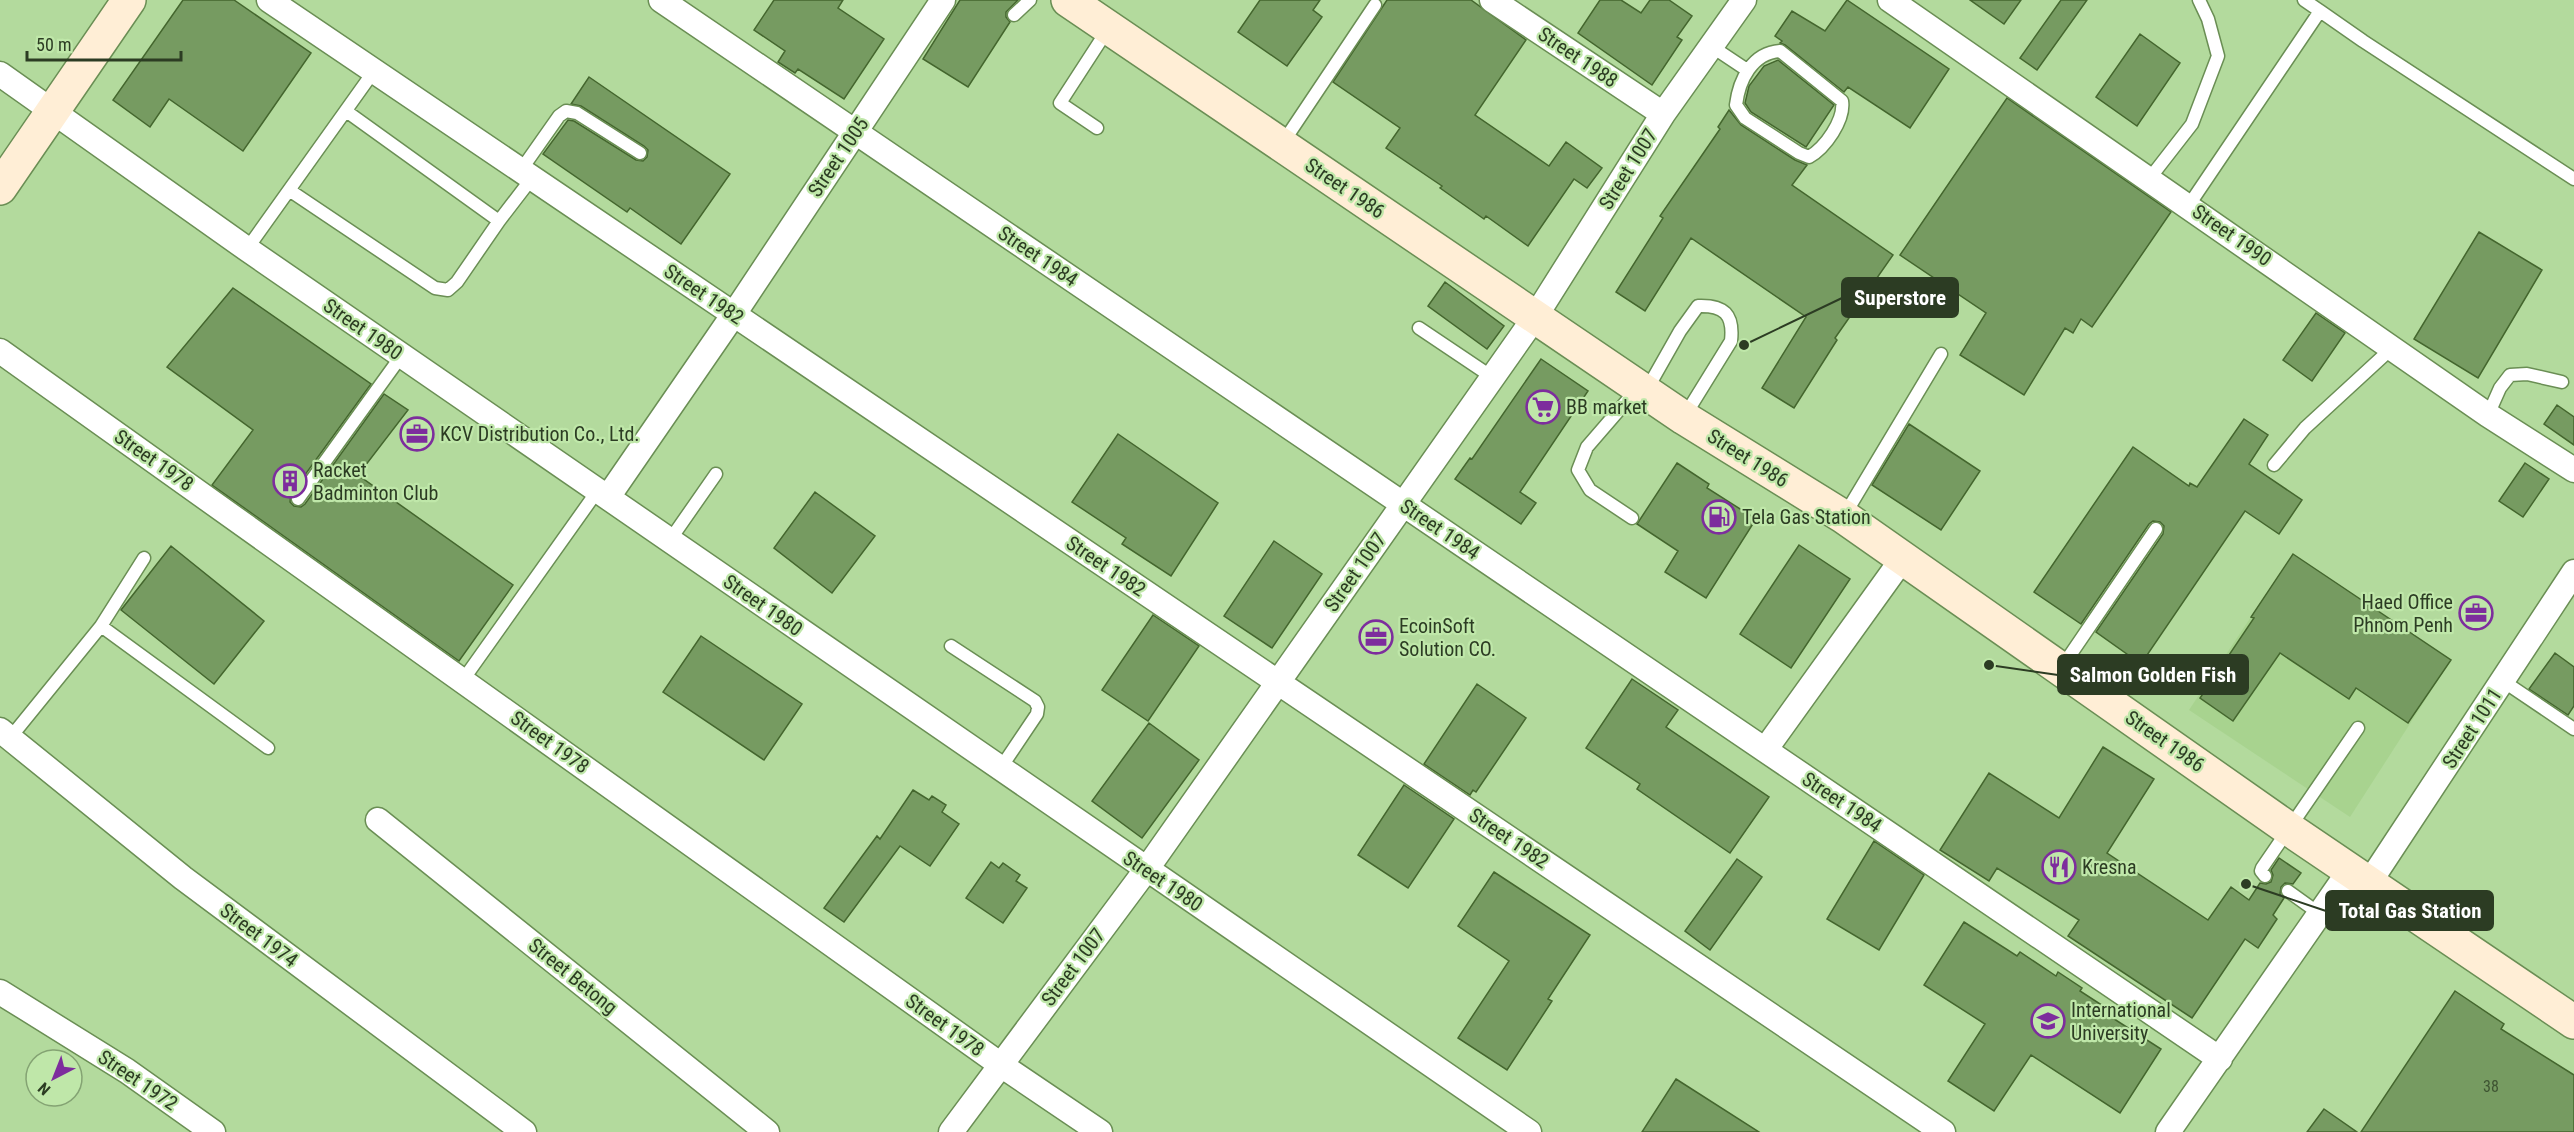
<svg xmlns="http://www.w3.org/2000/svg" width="2574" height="1132" viewBox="0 0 2574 1132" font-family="'Roboto Condensed',sans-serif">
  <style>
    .built { fill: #a8d38f }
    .building { fill: #769b61; stroke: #44662e; stroke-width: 1.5 }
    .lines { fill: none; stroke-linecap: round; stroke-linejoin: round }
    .lane-casing { stroke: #6a8e54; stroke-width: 15 }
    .street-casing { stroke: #6a8e54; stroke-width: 27 }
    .secondary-casing { stroke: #6a8e54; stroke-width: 36 }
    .lane { stroke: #fff; stroke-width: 12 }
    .street { stroke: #fff; stroke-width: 24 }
    .secondary { stroke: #ffeed6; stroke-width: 33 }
    .labels { text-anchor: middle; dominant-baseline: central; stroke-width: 4.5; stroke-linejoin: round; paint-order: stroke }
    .number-label { font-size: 16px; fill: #3e5432 }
    .street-label { font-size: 20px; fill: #2c3c23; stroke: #bfe7a9 }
    .poi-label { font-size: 20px; fill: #2c3c23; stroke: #bfe7a9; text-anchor: start }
    .leader { fill: none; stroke: #2c3c23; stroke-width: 2 }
    .callout-dot { fill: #2c3c23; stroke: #bfe7a9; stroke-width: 2 }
    .callout { fill: #2c3c23; stroke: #2c3c23; stroke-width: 2 }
    .callout-label { font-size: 21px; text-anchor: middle; font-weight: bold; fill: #fff }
  </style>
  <rect width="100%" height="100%" fill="#b3da9d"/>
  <path class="built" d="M2293 554 2451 660 2350 817 2189 710Z"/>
  <path class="building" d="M183 0H234L311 53 243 151 169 99 150 127 113 100Z
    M774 0H843L838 8 884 39 844 99 798 69 795 73 778 62 785 51 754 30Z
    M960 0H1018L1006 12V17L1010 22 968 87 923 59Z
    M1260 0H1320L1313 10 1322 17 1287 66 1238 32Z
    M1387 0H1471L1526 40 1475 115 1549 166 1566 142 1602 168 1587 188 1574 179 1528 246 1486 216 1484 219 1440 188 1442 186 1386 148 1400 128 1333 82Z
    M1600 0H1621L1641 13 1650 0H1669L1692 16 1677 37 1682 40 1652 85 1578 33Z
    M1847 0 1949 69 1910 128 1848 87 1844 92 1785 45 1780 43 1782 41 1775 36 1792 11 1825 31Z
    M1970 0H2021L2004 24Z
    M2061 0H2087L2037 70 2020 58Z
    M2140 34 2180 63 2137 126 2096 97Z
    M1778 60 1834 105 1806 147 1751 112 1745 103 1749 86 1764 66Z
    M589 77 730 174 681 244 630 208 627 212 543 154 568 120 574 121 636 160 643 161 647 157 648 150 644 146 581 106 571 104Z
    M2007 98 2171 212 2092 327 2081 319 2073 333 2065 328 2024 395 1960 355 1986 313 1900 255Z
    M1729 110 1741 125 1795 160 1807 165 1792 185 1893 255 1835 338 1837 340 1794 408 1762 388 1806 317 1691 238 1645 311 1616 292 1663 218 1660 216 1720 129 1718 127Z
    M2479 232 2542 270 2478 378 2414 339Z
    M1445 282 1504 326 1487 349 1428 306Z
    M233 288 371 384 291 494 290 502 294 506 301 507 305 504 384 394 408 410 358 475 513 585 459 661 212 485 253 430 167 367Z
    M2316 313 2345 333 2312 381 2283 360Z
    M1541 359 1588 391 1520 492 1536 503 1521 524 1455 479 1470 458 1472 459Z
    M2557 405 2574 417V445L2544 424Z
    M2244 419 2268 435 2249 464 2302 500 2279 534 2245 511 2141 664 2096 632 2163 534 2164 526 2160 522 2153 521 2149 524 2081 624 2034 592 2133 447 2189 486 2190 483 2197 487Z
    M1909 424 1980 471 1941 530 1872 485Z
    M1118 434 1218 503 1171 576 1122 544 1126 538 1072 502Z
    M1677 463 1709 484 1707 488 1756 519 1706 598 1665 572 1678 551 1637 524Z
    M2525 463 2549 479 2523 517 2499 501Z
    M815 492 875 536 832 593 774 548Z
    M1274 541 1322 574 1272 648 1224 616Z
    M1799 545 1850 579 1791 668 1740 634Z
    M171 546 264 621 214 684 121 610Z
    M2293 554 2451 660 2408 723 2356 688 2349 699 2280 653 2233 721 2200 698 2254 618 2251 617Z
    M1153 615 1199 646 1148 721 1102 690Z
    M701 636 802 704 764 760 663 692Z
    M2555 653 2574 667V706L2568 715 2529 689Z
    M1632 679 1678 710 1666 727 1769 797 1730 853 1637 789 1640 784 1586 748Z
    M1477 684 1526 718 1476 792 1473 790 1470 795 1424 764Z
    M1149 723 1199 760 1142 838 1092 801Z
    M2103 747 2154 779 2107 853 2208 920 2231 887 2249 900 2260 883 2266 884 2271 882 2273 875 2271 870 2279 858 2301 873 2293 884 2285 883 2281 887 2280 894 2284 898 2273 915 2277 919 2258 948 2245 939 2192 1018 2068 936 2079 920 1997 868 1989 881 1940 850 1989 773 2059 818Z
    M1404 785 1454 819 1408 888 1358 855Z
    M913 790 929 800 932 796 946 805 942 812 959 824 930 866 900 846 844 922 824 908 877 836 880 839Z
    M1874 841 1924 875 1879 950 1827 919Z
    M1737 859 1762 877 1710 950 1685 931Z
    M991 862 999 868 1003 863 1020 875 1016 881 1027 888 1003 923 966 898Z
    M1494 872 1590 935 1548 999 1552 1001 1507 1070 1458 1038 1509 961 1458 926Z
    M1964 922 2017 956 2020 952 2056 976 2058 972 2082 988 2080 991 2114 1013 2111 1017 2161 1049 2120 1113 2031 1055 1994 1111 1948 1081 1985 1024 1924 985Z
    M2455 991 2504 1024 2501 1029 2574 1075V1132H2361Z
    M1676 1079 1759 1132H1642Z
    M2324 1109 2357 1132H2307Z"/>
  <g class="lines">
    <defs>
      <path id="lane" d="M2304 0 2320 11
        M1014 15 1030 0
        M1711 46 1747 70
        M1780 51 1842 101C1845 120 1825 148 1809 157L1799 153 1745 118 1736 105C1739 80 1752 53 1780 51Z
        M1097 128 1060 103 1108 29
        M1282 144 1375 5
        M521 170 559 116 566 111 577 113 640 153
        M2150 178 2192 124 2218 56 2208 19 2199 0
        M289 190 435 288 448 290 457 282 499 221 346 111
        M2189 205 2320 11 2363 41 2574 179
        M499 221 532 178
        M247 249 374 71
        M1419 328 1492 377
        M1646 391 1680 331 1698 306C1724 305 1734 314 1731 341L1684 417
        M2488 415 2500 388 2510 375 2527 374 2562 382
        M2274 465 2305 428 2392 348
        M298 499 402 355
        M1844 516 1941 354
        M1632 518 1590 490 1578 470 1587 447 1638 388
        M670 540 716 474
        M101 626 144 558
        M951 646 1035 701 1038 707 1037 714 1000 769
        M2062 667 2156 529
        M463 680 598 490
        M2503 681 2574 729
        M10 738 101 626 268 748
        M2265 876 2261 871 2262 868 2358 728
        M2288 891 2320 914"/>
      <path id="street" d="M269 0 1943 1132
        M661 0 2220 1059
        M1492 0 1663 114
        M1890 0 2488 415 2574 470
        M0 74 247 249 1529 1132
        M0 351 1001 1065 1100 1132
        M608 497 734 314 943 0
        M0 730 183 878 524 1132
        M1765 750 1903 558
        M378 820 767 1132
        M2369 883 2574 572
        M0 992 127 1071 213 1132
        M951 1132 1146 870 1535 317 1663 114 1744 0
        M2168 1132 2350 870"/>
      <path id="secondary" d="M1068 0 1684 418 1844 517 2289 829 2574 1022
        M0 188 129 0"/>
    </defs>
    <use href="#lane" class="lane-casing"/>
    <use href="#street" class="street-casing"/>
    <use href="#secondary" class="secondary-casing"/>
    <use href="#lane" class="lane"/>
    <use href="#street" class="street"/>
    <use href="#secondary" class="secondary"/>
  </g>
  <defs>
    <symbol id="supermarket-ring" viewBox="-11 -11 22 22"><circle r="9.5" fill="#bfe7a9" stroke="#7d2d9d" stroke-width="1.5"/><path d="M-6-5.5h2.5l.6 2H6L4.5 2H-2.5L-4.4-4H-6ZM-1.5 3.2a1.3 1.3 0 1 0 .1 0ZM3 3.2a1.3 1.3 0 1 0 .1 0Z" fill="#7d2d9d"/></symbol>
    <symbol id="office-ring" viewBox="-11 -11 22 22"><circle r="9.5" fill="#bfe7a9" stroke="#7d2d9d" stroke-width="1.5"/><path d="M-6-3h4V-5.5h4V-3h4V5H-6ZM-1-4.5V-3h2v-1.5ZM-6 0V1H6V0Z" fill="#7d2d9d"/></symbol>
    <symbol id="building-ring" viewBox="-11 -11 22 22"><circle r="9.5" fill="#bfe7a9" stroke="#7d2d9d" stroke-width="1.5"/><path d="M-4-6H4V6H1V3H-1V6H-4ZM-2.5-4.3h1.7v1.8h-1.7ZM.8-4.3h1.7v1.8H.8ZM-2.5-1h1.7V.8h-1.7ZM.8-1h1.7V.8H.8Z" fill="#7d2d9d"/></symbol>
    <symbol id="fuel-ring" viewBox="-11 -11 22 22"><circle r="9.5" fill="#bfe7a9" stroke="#7d2d9d" stroke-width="1.5"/><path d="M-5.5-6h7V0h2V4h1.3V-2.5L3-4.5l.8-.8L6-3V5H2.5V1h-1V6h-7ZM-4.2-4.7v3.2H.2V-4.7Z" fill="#7d2d9d"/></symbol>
    <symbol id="restaurant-ring" viewBox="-11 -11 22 22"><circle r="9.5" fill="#bfe7a9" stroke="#7d2d9d" stroke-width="1.5"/><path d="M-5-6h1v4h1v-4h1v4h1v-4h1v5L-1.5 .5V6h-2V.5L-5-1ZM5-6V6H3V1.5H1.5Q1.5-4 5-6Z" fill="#7d2d9d"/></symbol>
    <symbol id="university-ring" viewBox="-11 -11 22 22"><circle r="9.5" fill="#bfe7a9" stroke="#7d2d9d" stroke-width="1.5"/><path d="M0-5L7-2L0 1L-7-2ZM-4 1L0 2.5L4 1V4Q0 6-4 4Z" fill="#7d2d9d"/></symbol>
  </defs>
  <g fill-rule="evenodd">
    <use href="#supermarket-ring" x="1524" y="388" width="38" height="38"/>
    <use href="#office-ring" x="398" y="415" width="38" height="38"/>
    <use href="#building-ring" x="271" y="462" width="38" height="38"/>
    <use href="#fuel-ring" x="1700" y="498" width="38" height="38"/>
    <use href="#office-ring" x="2457" y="594" width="38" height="38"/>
    <use href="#office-ring" x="1357" y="618" width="38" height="38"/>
    <use href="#restaurant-ring" x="2040" y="848" width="38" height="38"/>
    <use href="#university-ring" x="2029" y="1002" width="38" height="38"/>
  </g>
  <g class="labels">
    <g class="number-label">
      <text x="2491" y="1086">38</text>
    </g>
    <g class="street-label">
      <text transform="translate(1578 57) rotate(34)">Street 1988</text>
      <text transform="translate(838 157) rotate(-56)">Street 1005</text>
      <text transform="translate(1628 169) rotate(-58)">Street 1007</text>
      <text transform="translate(1345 188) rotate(34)">Street 1986</text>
      <text transform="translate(2232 235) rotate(35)">Street 1990</text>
      <text transform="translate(1038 256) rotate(34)">Street 1984</text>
      <text transform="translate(704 294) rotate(34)">Street 1982</text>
      <text transform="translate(363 329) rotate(35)">Street 1980</text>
      <text transform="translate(1748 458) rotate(32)">Street 1986</text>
      <text transform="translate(154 460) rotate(35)">Street 1978</text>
      <text transform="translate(1440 529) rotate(34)">Street 1984</text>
      <text transform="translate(1106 566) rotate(34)">Street 1982</text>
      <text transform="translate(1355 572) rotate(-55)">Street 1007</text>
      <text transform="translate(763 605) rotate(35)">Street 1980</text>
      <text transform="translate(2472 728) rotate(-57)">Street 1011</text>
      <text transform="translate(2165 741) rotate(35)">Street 1986</text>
      <text transform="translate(550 742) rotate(36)">Street 1978</text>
      <text transform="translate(1842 802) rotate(34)">Street 1984</text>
      <text transform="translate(1509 838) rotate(34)">Street 1982</text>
      <text transform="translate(1163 881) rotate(34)">Street 1980</text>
      <text transform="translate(259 935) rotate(37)">Street 1974</text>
      <text transform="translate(1073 967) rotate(-53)">Street 1007</text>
      <text transform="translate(573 976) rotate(39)">Street Betong</text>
      <text transform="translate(945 1025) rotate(36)">Street 1978</text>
      <text transform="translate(138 1080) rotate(34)">Street 1972</text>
    </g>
    <g class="poi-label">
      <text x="1566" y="407">BB market</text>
      <text x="440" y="434">KCV Distribution Co., Ltd.</text>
      <text x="313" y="470">Racket<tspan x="313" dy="23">Badminton Club</tspan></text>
      <text x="1742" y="517">Tela Gas Station</text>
      <text x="2453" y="602" text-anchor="end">Haed Office<tspan x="2453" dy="23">Phnom Penh</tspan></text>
      <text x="1399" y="626">EcoinSoft<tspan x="1399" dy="23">Solution CO.</tspan></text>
      <text x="2082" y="867">Kresna</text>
      <text x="2071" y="1010">International<tspan x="2071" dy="23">University</tspan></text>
    </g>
  </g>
  <path class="leader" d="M1744 345L1842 298M1989 665L2058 675M2246 884L2326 911"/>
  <g class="callout-dot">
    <circle cx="1744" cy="345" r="6"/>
    <circle cx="1989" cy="665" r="6"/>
    <circle cx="2246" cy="884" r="6"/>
  </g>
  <g class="callout">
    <rect x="1842" y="278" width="116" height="39" rx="6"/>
    <rect x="2058" y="655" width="190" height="39" rx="6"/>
    <rect x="2326" y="891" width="167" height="39" rx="6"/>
  </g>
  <g class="callout-label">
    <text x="1900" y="305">Superstore</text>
    <text x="2153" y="682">Salmon Golden Fish</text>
    <text x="2410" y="918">Total Gas Station</text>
  </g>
  <g transform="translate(54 1078) rotate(222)"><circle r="28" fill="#bfe7a9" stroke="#84a373" stroke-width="1.5"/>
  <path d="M0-4.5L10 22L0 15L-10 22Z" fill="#7d2d9d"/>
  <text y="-9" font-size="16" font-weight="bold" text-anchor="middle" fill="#2c3c23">N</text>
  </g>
  <path d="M27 51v9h154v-9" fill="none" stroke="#2c3c23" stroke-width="3"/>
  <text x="36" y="51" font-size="18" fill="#2c3c23" stroke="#bfe7a9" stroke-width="4.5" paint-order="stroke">50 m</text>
</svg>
